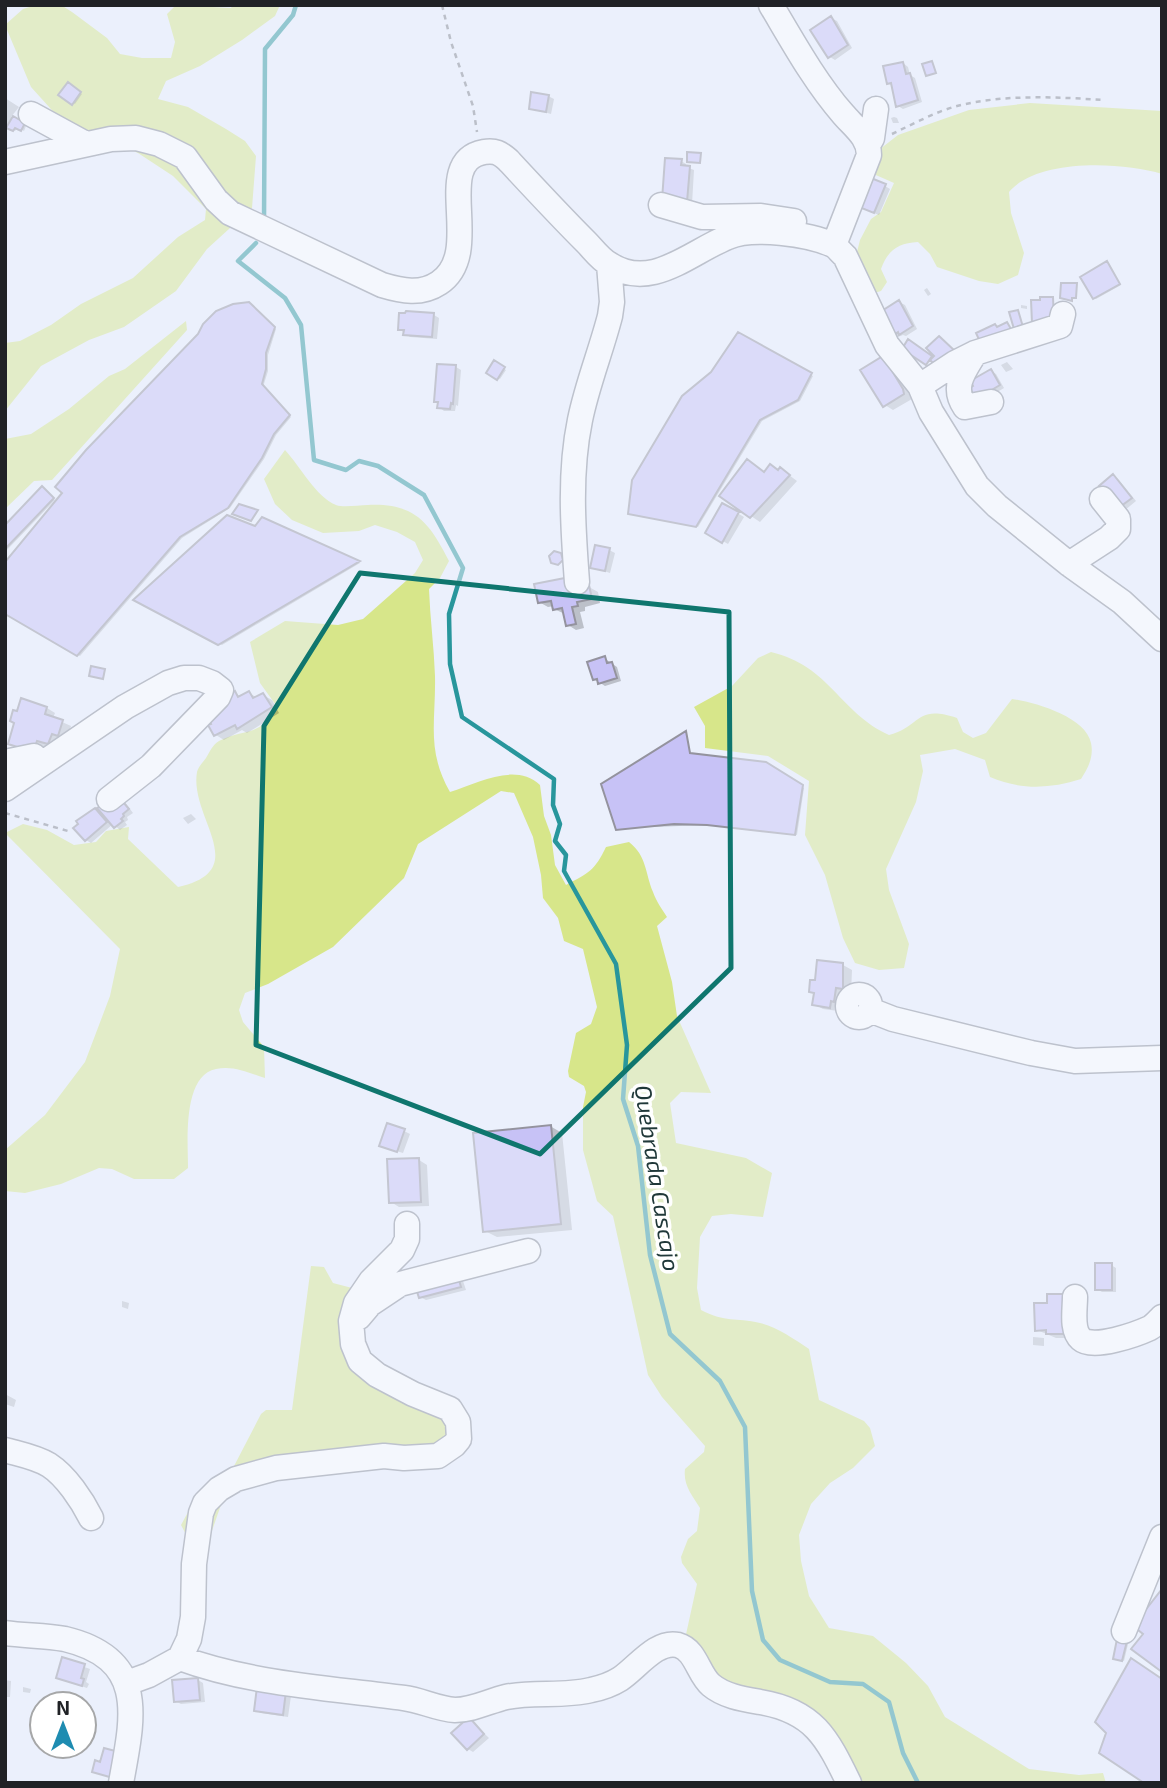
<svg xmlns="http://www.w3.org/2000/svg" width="1167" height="1788" viewBox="0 0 1167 1788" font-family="'Exo 2',sans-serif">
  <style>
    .green { fill: #d7e68a }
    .shadow { fill: #0003 }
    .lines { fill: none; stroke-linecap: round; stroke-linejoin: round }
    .stream { stroke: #28969c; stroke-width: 4.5 }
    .building { fill: #c7c2f6; stroke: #94939e; stroke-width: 2 }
    .minor-casing { stroke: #868a95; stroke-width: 27 }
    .path { stroke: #81848c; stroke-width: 2.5; stroke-dasharray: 5 5; stroke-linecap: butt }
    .minor { stroke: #fff; stroke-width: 24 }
    .marked { fill: none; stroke: #0f766e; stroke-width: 5; stroke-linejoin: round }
    .labels { text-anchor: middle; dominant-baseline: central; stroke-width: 7; stroke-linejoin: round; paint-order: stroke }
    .water-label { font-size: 23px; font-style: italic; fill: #203839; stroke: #fff }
  </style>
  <rect width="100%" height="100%" fill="#ebf0fc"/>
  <path class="green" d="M36 5H61L72 12 107 38 120 54 142 58H171L175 42 167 14 176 5 231 8 233 5H280L275 16 242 40 200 66 166 81 158 99 188 107 226 129 245 141 256 156 252 208 207 249 176 291 124 327 89 340 41 366 5 411V343L20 341 51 325 81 304 133 278 178 237 205 220 206 209 173 176 138 153 59 118 31 87 5 25 23 9Z
    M1030 103 1162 111V174C1122 162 1038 158 1009 192L1011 213 1024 253 1018 275 998 284 979 281 937 267 930 254 918 242C898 243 888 250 881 269L887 282 881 291 871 294 856 256 860 240 871 219 881 212 894 183 869 172 875 153 898 135 969 110Z
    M186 321 187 330 52 480 34 481 5 509V439L31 434 69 409 109 376 125 369Z
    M285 450C300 466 316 497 336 505 344 508 358 505 368 505 415 503 429 522 449 561L440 578 429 589C430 618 434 647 435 676 436 721 426 750 450 792 478 783 515 762 540 785L544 816 551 835 555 865 566 885C589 873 595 870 606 847L629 842C647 856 645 873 653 892 656 901 662 909 667 917L657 926 672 982 677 1016 711 1093 681 1092 670 1103 676 1143 746 1158 772 1173 763 1217 731 1214 712 1216 700 1237 697 1288 701 1310C726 1323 735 1317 760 1323 777 1327 794 1339 809 1349L819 1400 864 1421 870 1428 875 1446 853 1468 830 1483 811 1504 799 1535 801 1561 809 1596 829 1628 873 1636 906 1663 928 1686 945 1717 1029 1769 1079 1775 1103 1773 1106 1783H860L839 1748 714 1677 685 1639 697 1584 682 1563 681 1557 688 1539 697 1531 700 1508C692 1495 683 1485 685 1469L704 1452 705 1446 662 1397 648 1375 613 1216 597 1201 583 1150V1107L586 1092 584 1086 569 1077 568 1071 576 1033 591 1024 597 1007 583 949 564 941 558 918 543 898 541 875 533 837 514 793 501 791 418 844 404 878 333 947 268 984 245 993 239 1010 243 1022 264 1047 265 1078C249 1073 233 1065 216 1069 182 1076 188 1142 188 1168L174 1179H134L112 1169 99 1168 61 1184 25 1193 5 1191V1150L45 1115 85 1062 110 996 120 949 5 833 23 824 47 830 74 845 96 842 106 831 129 827 128 839 178 887C254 870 189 818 197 772 198 767 203 762 206 758 209 753 213 744 219 741 244 728 258 738 278 708L260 683 250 642 285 621 338 625 363 619 415 573 423 560 415 542 397 532 375 525 359 531 323 533 292 520 275 504 264 479Z
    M771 652C830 666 840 713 889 735 921 727 915 704 957 718L963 732 973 738 986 733 1012 699C1034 702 1086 717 1091 743 1094 757 1088 768 1081 779 1050 789 1020 790 990 777L985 760 955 749 920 755 923 771 916 802 886 869 889 890 909 944 904 968 879 970 855 963 843 938 825 875 805 835 809 781 768 756 705 748V726L694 707 732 686 758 658Z
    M311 1266 324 1267 333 1283 352 1288 369 1361 462 1418 439 1462 350 1472 307 1473 248 1487 223 1499 205 1551 190 1542 181 1525 193 1503 233 1468 261 1414 266 1410H292Z"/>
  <path class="shadow" d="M831 18 837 21 852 48 835 60 830 57Z
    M903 63 908 67 910 75 915 78 922 102 903 109 898 106 894 86 889 83Z
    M68 84 82 94 75 104 61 94Z
    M548 96 554 99 551 114 530 108Z
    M5 98 19 107 11 117 26 126 24 131 18 127 15 131 5 123Z
    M894 117 897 118 899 123H893L891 118Z
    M681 161 686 164V167L694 170 692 204 669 202Z
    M885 186 890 189 879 215 861 208Z
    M1107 263 1121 285 1096 299 1094 298Z
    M927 288 931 294 928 296 924 290Z
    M899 302 905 305 917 329 906 336 903 335 898 337 893 334Z
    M1021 305 1027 306V309L1021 308Z
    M252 306 276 329 268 355V371L263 387 291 417 276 435 264 459 230 508 182 538 80 656 5 612Z
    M434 315 439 318 437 339 410 337 399 329Z
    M739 334 813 376 800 401 762 421 698 527 632 514 713 373Z
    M1007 362 1013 369 1006 372 1001 365Z
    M494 363 506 370 500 379 488 372Z
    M891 363 912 399 893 410 885 405Z
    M439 365 456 367 461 370 458 406 456 405 455 411H444L439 407V403L436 401Z
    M991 371 996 374 1004 388 979 403Z
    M779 471 789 475 797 481 760 522 721 496 765 474Z
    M1114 476 1119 480 1136 501 1124 511Z
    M44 490 55 500 5 552V527Z
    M723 505 744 517 728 544 707 532Z
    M262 519 360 563 222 645 136 600 255 528Z
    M609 550 615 553 610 573 592 567Z
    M589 587 598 592 600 603 585 607V611L580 612 584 628 576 630 568 625 565 614 554 609V606L548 607 539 602Z
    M604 658 617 667 621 681 605 686 594 679Z
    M235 693 241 697 249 693 258 698 263 695 272 700 279 713 247 733 242 730 224 740 216 735 211 726Z
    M22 700 47 708 55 713 53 718 71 726 67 739 57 748 46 744 42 755 10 743Z
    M686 733 691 755 765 763 804 788 797 835 710 825 618 828Z
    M124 801 133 813 127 817 128 820 125 822 127 825 120 830 113 824 91 843 86 840 95 810 101 813 99 808Z
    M191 814 196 819 188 824 183 818Z
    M843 965 852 970 851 993 844 992 843 1005H839L838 1011 823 1009 814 1004 816 994Z
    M550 1126 562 1133 572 1230 497 1237 485 1231Z
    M404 1131 410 1134 403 1153 387 1148Z
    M419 1160 427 1165 429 1206 399 1207 391 1202Z
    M1111 1265 1116 1268V1292H1102L1097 1289Z
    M462 1278 466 1290 426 1300 420 1297Z
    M122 1301 129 1303 128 1309 122 1307Z
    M1049 1305 1076 1338H1056L1037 1330Z
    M1033 1337 1044 1338V1346L1033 1345Z
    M5 1394 16 1400 14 1407 5 1404Z
    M1120 1636 1129 1640 1124 1661 1117 1659Z
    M64 1660 90 1669 86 1682 89 1684 87 1688 63 1680Z
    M5 1680 11 1681 10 1697H5Z
    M198 1680 203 1683 205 1702 181 1704 175 1701Z
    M23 1687 31 1689 30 1693 23 1692Z
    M258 1689 291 1696 288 1717 261 1713 255 1710Z
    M469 1719 489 1738 473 1752 468 1749Z"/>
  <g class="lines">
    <path class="stream" d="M264 222 265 49 293 15 296 5
      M256 243 238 261 285 298 301 325 314 460 346 470 359 461 378 466 424 495 463 568 449 614 450 664 462 717 554 779 553 805 560 824 555 841 566 855 564 871 616 964 627 1045 623 1099 638 1146 650 1255 670 1334 720 1381 745 1427 752 1591 763 1640 780 1660 830 1682 863 1684 889 1702 903 1753 918 1783"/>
  </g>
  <path class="building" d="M831 16 848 45 828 58 810 30Z
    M932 61 936 73 926 76 922 64Z
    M903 62 906 74 910 73 918 100 896 107 891 83 887 84 883 66Z
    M68 82 81 92 72 105 58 95Z
    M531 92 549 95 546 112 529 109Z
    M13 116 25 123 21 131 15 128 13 131 6 128Z
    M687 152 701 153 700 163 687 162Z
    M665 158 682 159 681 165 690 166 687 202 662 200Z
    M866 176 886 184 874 213 854 205Z
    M1107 261 1120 284 1093 299 1080 277Z
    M1061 283H1077L1076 298H1072V301L1060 298Z
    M1040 297H1053L1054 322 1032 323 1031 300H1040Z
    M899 300 913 326 899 335 898 332 892 336 877 314Z
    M249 302 275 327 266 353V369L262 384 290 415 274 434 262 458 228 508 180 537 77 656 5 614V562L62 493 55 487 86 450 198 334 203 324 216 311 233 304Z
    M1018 310 1023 327 1014 329 1009 312Z
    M406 311 434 313 432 337 403 335 404 330H398L399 313H405Z
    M1007 322 1011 329 981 344 976 333 995 324 997 327Z
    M738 332 812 373 798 400 760 420 696 527 628 514 632 480 682 396 711 372Z
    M939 336 955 351 938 368 930 360 934 356 926 348Z
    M908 339 932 356 926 365 902 349Z
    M883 356 903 389 904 394 883 407 860 370Z
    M494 360 505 367 497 380 486 373Z
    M437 364 456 365 453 404 451 403 450 409 437 408 438 402H434Z
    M991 369 1000 385 973 401 966 390 973 386 970 381Z
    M747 459 764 472 770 464 778 470 780 467 790 475 750 518 719 496Z
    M1113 474 1132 498 1117 509 1099 486Z
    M42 486 54 498 5 549V525Z
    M722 503 739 512 722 543 705 533Z
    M239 504 258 510 251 521 232 514Z
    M227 515 255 526 262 517 360 561 218 645 133 600Z
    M595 545 610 548 605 571 590 568Z
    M554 551 561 553 563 560 558 565 551 563 549 556Z
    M570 577 572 588 589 585 592 599 577 602 578 606 572 607 576 624 566 626 562 608 553 610 551 601 538 603 534 584Z
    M605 656 607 663 612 662 617 678 598 684 597 679 593 680 587 662Z
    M91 666 105 669 103 679 89 676Z
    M235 691 238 697 249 691 253 698 263 693 272 707 237 729 235 725 214 736 208 725 211 724 207 716 221 699Z
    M21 698 47 707 45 714 63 720 58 736 52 734 48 744 37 741 33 752 8 744 14 723 10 721 13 710 17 711Z
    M686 731 690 753 766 762 803 785 795 835 707 825 674 824 616 830 601 784Z
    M118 796 129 809 123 814 124 816 121 819 123 821 114 828 97 808Z
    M95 808 107 822 85 841 73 828 78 824 76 821Z
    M817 960 843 963V989L836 988 834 1002 831 1001 830 1008 812 1005 814 993 809 992 810 980H815Z
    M387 1123 405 1129 397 1152 379 1146Z
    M551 1125 561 1224 483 1232 473 1133Z
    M419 1158 421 1202 389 1203 387 1159Z
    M1095 1263H1112V1290H1095Z
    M457 1273 461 1287 419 1298 415 1285Z
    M1047 1294H1068V1334H1046V1330L1035 1331 1034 1303H1047Z
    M1162 1589V1672L1131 1649 1143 1634 1133 1626Z
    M1118 1634 1128 1637 1122 1661 1113 1659Z
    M62 1657 85 1664 81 1678 84 1679 82 1686 56 1678Z
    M1131 1658 1162 1679V1783H1144L1099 1753 1106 1733 1095 1722Z
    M198 1678 200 1700 174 1702 172 1680Z
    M257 1687 286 1691 283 1715 254 1711Z
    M469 1717 484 1734 467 1750 451 1733Z
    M104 1748 119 1752 113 1778 92 1772 95 1760 100 1762Z"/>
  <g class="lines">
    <defs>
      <path id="minor" d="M771 5C793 42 815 82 843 114 854 127 869 137 869 155L834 245
        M31 114 86 144
        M868 145 872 138 876 109
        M5 162 111 139 136 138 159 144 185 157 216 200 230 213 382 285C402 291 421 295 439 283 486 252 430 162 484 152 495 150 500 153 508 160 534 188 559 215 586 242 593 249 600 259 609 264 651 292 690 252 728 237 752 226 809 234 833 245 837 247 841 253 845 256L887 345 920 386 931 412 977 486 997 506 1069 564 1122 602 1162 639
        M661 205 702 217 761 216 794 221
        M975 353C964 371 951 387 965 407L991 402
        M920 386 955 363 975 353 1060 326 1063 314
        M1069 564 1109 538 1118 529V519L1102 499
        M577 582C573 529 569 473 580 420 587 385 601 351 610 316L612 302 609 264
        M5 762 34 756
        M5 789 125 707 168 683 184 678H199L212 683 221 690 218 697 151 766 109 799
        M848 1006a11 11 0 1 1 22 0a11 11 0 1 1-22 0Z
        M870 1010 893 1019 1031 1053 1075 1061 1162 1058
        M1075 1297C1075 1310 1071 1330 1081 1339 1093 1350 1137 1334 1150 1328 1155 1325 1158 1321 1162 1317
        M359 1317 370 1304 400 1284 528 1251
        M5 1450C19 1454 36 1457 49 1465 66 1476 82 1500 91 1518
        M1124 1631 1162 1537
        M5 1633C25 1636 45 1635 65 1639 148 1659 133 1717 121 1783
        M180 1658 189 1639 193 1617 194 1564 201 1513 205 1503 219 1489 236 1479 276 1468 384 1456 404 1458 438 1456 454 1445 459 1439 458 1422 450 1409 413 1394 377 1375 360 1361 353 1344 351 1321 356 1303 371 1281 402 1250 407 1239V1224
        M127 1683 149 1675 180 1658C250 1684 330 1688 404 1698 421 1700 437 1709 455 1710 473 1710 489 1701 506 1697 534 1691 563 1697 591 1690 601 1688 612 1684 620 1679 637 1668 656 1640 678 1645 696 1650 698 1674 711 1685 724 1696 743 1699 760 1702 814 1711 827 1738 849 1783"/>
    </defs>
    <use href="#minor" class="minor-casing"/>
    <path class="path" d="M442 5 451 42 473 106 477 132
      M892 134C913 124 935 112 957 106 1004 94 1057 97 1104 100
      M5 813 68 831"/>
    <use href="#minor" class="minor"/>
  </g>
  <path d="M0 0H1167V1788H0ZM360 573 729 612 731 968 540 1154 256 1045 264 726Z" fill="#ebf0fc" fill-opacity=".55" fill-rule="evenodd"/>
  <path class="marked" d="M360 573 729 612 731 968 540 1154 256 1045 264 726Z"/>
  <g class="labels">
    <g class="water-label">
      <text transform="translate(658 1178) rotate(81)">Quebrada Cascajo</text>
    </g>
  </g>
  <rect width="1167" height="1788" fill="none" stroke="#202226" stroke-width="14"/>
  <g transform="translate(63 1725)"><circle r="33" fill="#ffffff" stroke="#a6a7a8" stroke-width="2"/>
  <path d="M0-5L12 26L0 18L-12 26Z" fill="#1e8cb1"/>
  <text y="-10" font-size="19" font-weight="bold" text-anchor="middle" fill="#202226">N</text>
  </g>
</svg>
